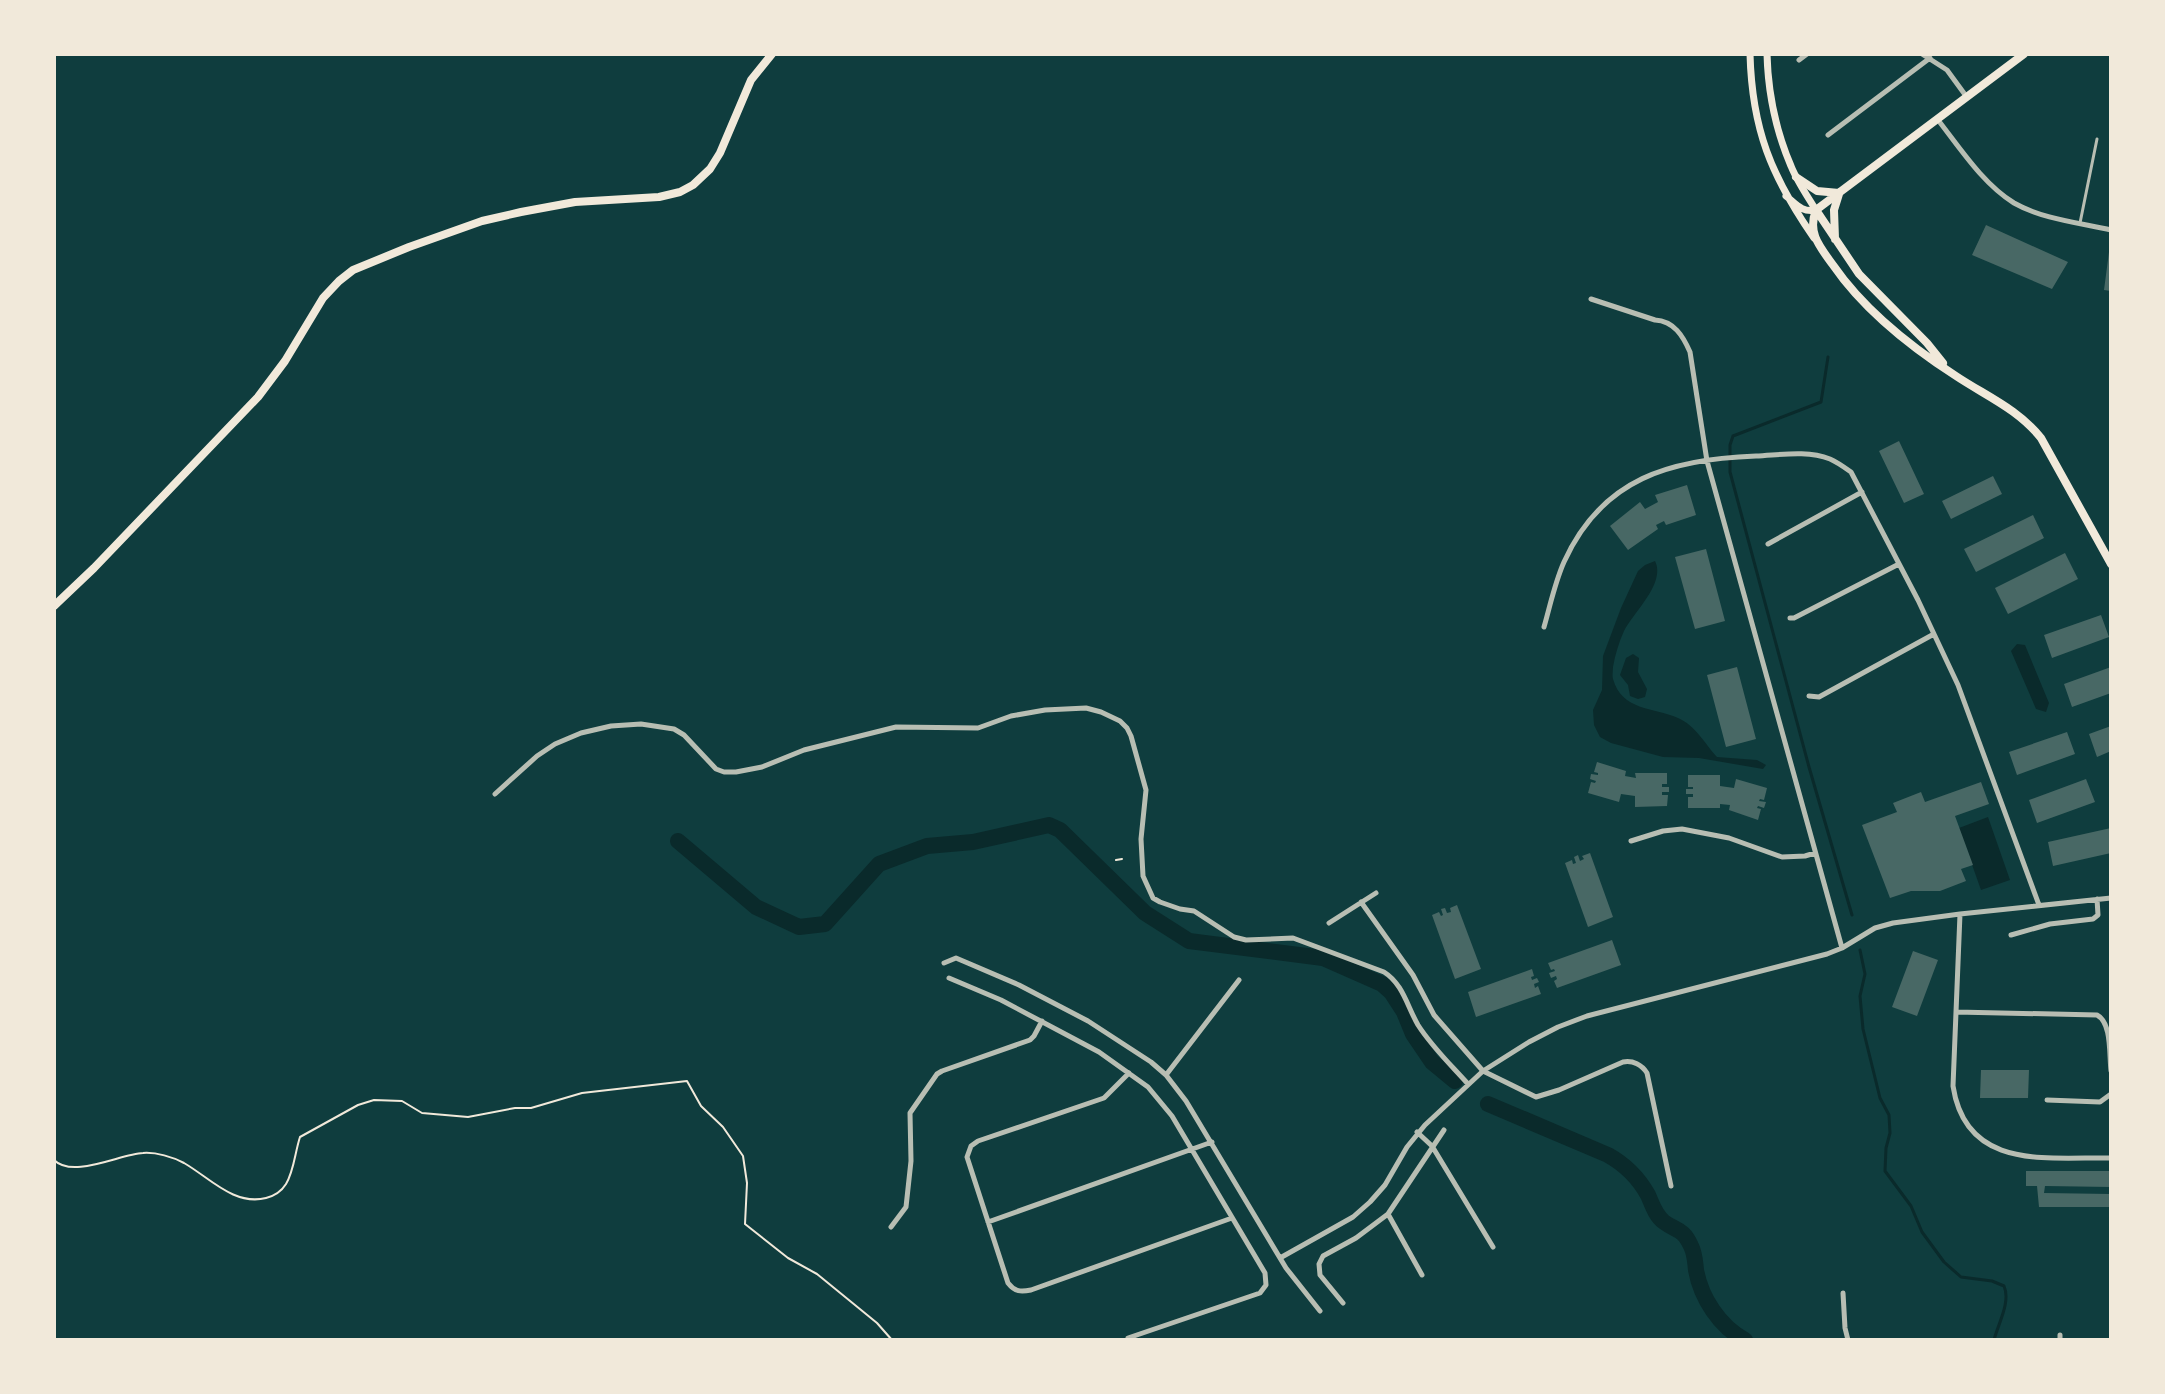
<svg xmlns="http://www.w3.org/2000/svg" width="2165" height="1394" viewBox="0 0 2165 1394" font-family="'Asap Condensed',sans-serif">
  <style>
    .water { fill: #0a2a2b }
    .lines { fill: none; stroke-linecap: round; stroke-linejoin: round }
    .stream { stroke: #0a2a2b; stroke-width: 3 }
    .river { stroke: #0a2a2b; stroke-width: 16 }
    .building { fill: #486865 }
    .path { stroke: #f1e9da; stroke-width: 2 }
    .service { stroke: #b8beb3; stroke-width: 3 }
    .minor { stroke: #b8beb3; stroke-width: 5 }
    .secondary { stroke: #f1e9da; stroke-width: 7 }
    .primary { stroke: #f1e9da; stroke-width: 8 }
  </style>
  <rect width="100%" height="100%" fill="#0f3d3e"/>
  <path class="water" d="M1655 561C1666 583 1634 612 1624 631 1619 642 1615 655 1613 667 1613 671 1612 675 1613 679 1622 711 1653 707 1678 718 1695 725 1705 744 1717 757L1757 760 1766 765 1763 769 1699 758 1663 757 1611 743 1600 737 1594 725 1593 710 1602 690 1603 656 1621 608 1638 571 1645 565Z
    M2017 644 2025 645 2049 703 2046 712 2036 709 2011 651Z
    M1633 654 1639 658 1638 672 1647 689 1645 697 1638 699 1630 696 1628 685 1620 675 1626 658Z
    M1988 817 2010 880 1981 890 1959 828Z"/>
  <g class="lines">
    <path class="stream" d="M1828 357 1821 402 1733 436 1730 445V472L1809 767 1852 915
      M1860 950 1865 974 1860 996 1863 1029 1880 1098 1889 1115 1890 1133 1886 1148 1885 1171 1911 1206 1922 1232 1944 1262 1961 1277 1992 1281 2004 1286C2011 1302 1998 1324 1994 1340"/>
    <path class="river" d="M678 841 756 907 799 927 825 924 879 864 927 846 973 842 1049 825 1060 830 1145 913 1189 941 1323 958 1382 984 1391 992 1404 1012 1413 1034 1432 1062 1455 1081
      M1488 1104 1608 1155C1626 1165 1638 1177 1648 1195 1652 1204 1655 1215 1664 1222 1676 1231 1683 1228 1691 1246 1695 1254 1695 1261 1696 1270 1701 1298 1720 1327 1745 1340"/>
  </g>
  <path class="building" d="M1986 225 2068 262 2052 289 1972 255Z
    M2109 252H2111V291L2104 290Z
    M1899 441 1924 494 1904 503 1879 451Z
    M1993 476 2002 494 1951 519 1942 501Z
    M1687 485 1696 515 1666 525 1664 521 1656 525 1658 529 1628 550 1610 526 1640 502 1645 509 1658 502 1655 495Z
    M2033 515 2044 538 1976 572 1964 549Z
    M1706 549 1725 621 1695 629 1675 557Z
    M2065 553 2078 579 2008 614 1995 588Z
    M2101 615 2109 637 2052 658 2044 635Z
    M1737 667 1756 739 1726 747 1707 675Z
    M2111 667V693L2072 707 2064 684Z
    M2111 726V751L2097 757 2089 734Z
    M2067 732 2075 754 2017 775 2009 752Z
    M1597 762 1626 771 1625 776 1636 778 1635 773H1667V784H1662V787H1669V792H1662V795H1668L1667 806 1635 807V796L1621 794 1619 802 1588 793 1591 782 1595 783 1596 781 1590 779 1591 774 1598 775V773L1594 772Z
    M1688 775H1720V786L1734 788 1736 779 1767 788 1764 800 1760 799 1759 801 1766 802 1764 808 1758 806 1757 808 1761 809 1758 820 1729 810 1730 805 1720 804V808H1688V797H1693V794H1686V789H1693V787H1688Z
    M2086 779 2095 802 2037 823 2029 800Z
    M1981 782 1989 804 1955 816 1973 865 1961 869 1966 881 1940 891H1911L1890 898 1862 825 1897 812 1893 803 1921 792 1925 802Z
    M2111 828V853L2053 866 2048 842Z
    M1590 853 1613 917 1588 927 1565 863 1572 860 1573 864 1576 863 1574 857 1578 855 1580 861 1584 859 1582 856Z
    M1457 905 1481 969 1455 979 1432 915 1439 912 1441 916 1443 915 1441 909 1445 908 1447 913 1451 912 1450 908Z
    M1612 940 1621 965 1557 988 1554 981 1557 979 1556 976 1551 978 1549 973 1555 971 1554 969 1551 970 1548 963Z
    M1913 951 1938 960 1917 1016 1892 1007Z
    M1532 969 1534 976 1531 977 1532 980 1537 978 1539 982 1534 984 1535 988 1538 986 1541 994 1476 1017 1468 992Z
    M1981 1070H2029L2028 1098H1980Z
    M2026 1171H2111V1187L2045 1186 2044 1193 2111 1194V1207H2039L2037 1186H2026Z"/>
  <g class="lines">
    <path class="path" d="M1116 860 1122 859
      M54 1160C73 1179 120 1154 143 1153 156 1152 173 1157 184 1163 210 1178 234 1206 266 1198 274 1196 281 1192 286 1184 294 1171 295 1152 300 1137L358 1105 374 1100 402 1101 422 1113 468 1117 515 1108H531L582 1093 687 1081 701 1106 723 1127 743 1156 747 1183 745 1224 788 1258 817 1274 877 1323 892 1340"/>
    <path class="service" d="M2080 223 2097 139"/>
    <path class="minor" d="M1922 54 1947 70 1966 96
      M1799 60 1807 54
      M1938 120C1960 148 1983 184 2014 203 2042 219 2080 223 2111 230
      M1828 135 1930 58
      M1591 299 1655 320C1674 321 1683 336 1690 352L1707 461 1842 948
      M1768 544 1862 492
      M1790 618H1794L1899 564
      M1544 627C1550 606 1555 582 1564 562 1602 478 1671 459 1756 456 1780 455 1807 450 1830 459 1837 462 1844 467 1851 472L1918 600 1958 685 2039 905
      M1809 696 1819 697 1934 634
      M495 794 537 756 555 744 581 733 611 726 641 724 674 729 684 735 716 769 724 772H736L762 767 804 750 896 727 978 728 1011 716 1045 710 1086 708 1101 712 1120 721 1127 728 1131 736 1146 790 1141 839 1143 876 1153 898 1160 902 1180 909 1194 911 1234 937 1246 940 1293 938 1384 972C1403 984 1407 1006 1418 1025 1432 1047 1451 1065 1468 1084
      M1631 841 1663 831 1682 829 1729 838 1782 857 1805 856 1815 853
      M1361 902 1413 975 1434 1015 1483 1071 1536 1097 1559 1090 1623 1062C1633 1060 1642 1065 1647 1073L1671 1186
      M1960 914 1953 1086C1966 1171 2047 1157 2111 1158
      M1329 923 1376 893
      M2011 935 2050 924 2093 919 2098 915 2097 899
      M944 963 956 958 1019 985 1088 1021 1151 1062 1166 1075 1186 1101 1286 1268 1320 1311
      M949 978 1001 1000 1099 1052 1148 1087 1172 1116 1265 1273 1266 1285 1260 1293 1128 1338
      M1956 1012 2097 1015C2112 1023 2109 1054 2111 1071
      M1129 1073 1104 1098 978 1141 971 1146 967 1157 1008 1283C1015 1292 1021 1292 1031 1290L1232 1218
      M1166 1075 1239 980
      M2047 1100 2100 1102 2111 1094
      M1417 1132 1432 1146 1493 1247
      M1388 1214 1422 1275
      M988 1222 1212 1142
      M891 1227 906 1207 911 1161 910 1113 937 1074 942 1071 1030 1040 1034 1036 1042 1021
      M1280 1258 1353 1217 1370 1202 1385 1185 1407 1147 1425 1125 1483 1071 1529 1042 1558 1027 1587 1016 1827 954 1842 948 1875 928 1893 923 1960 914 2111 898
      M1843 1293 1845 1328 1848 1340
      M1343 1303 1320 1275 1319 1264 1323 1256 1356 1238 1388 1214 1444 1130
      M2060 1335V1340"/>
    <path class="secondary" d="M1750 54C1752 129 1771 176 1814 238
      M1767 54C1768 92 1776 131 1791 166 1797 181 1807 196 1816 210 1802 213 1796 204 1786 196"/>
    <path class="primary" d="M1796 177 1817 191 1839 193
      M1816 210C1807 233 1820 247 1833 265 1864 310 1911 347 1956 376 1986 396 2018 409 2041 438L2111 564
      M1816 210 2024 54
      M1816 210 1859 274 1927 343 1943 363
      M1835 239 1834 210 1839 194
      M54 606 94 568 258 397 285 361 323 298 339 281 353 270 409 247 482 221 521 212 575 202 659 197 680 192 693 185 710 169 720 153 751 80 772 54"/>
  </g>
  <rect width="2165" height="1394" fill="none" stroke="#f1e9da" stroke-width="112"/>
</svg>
